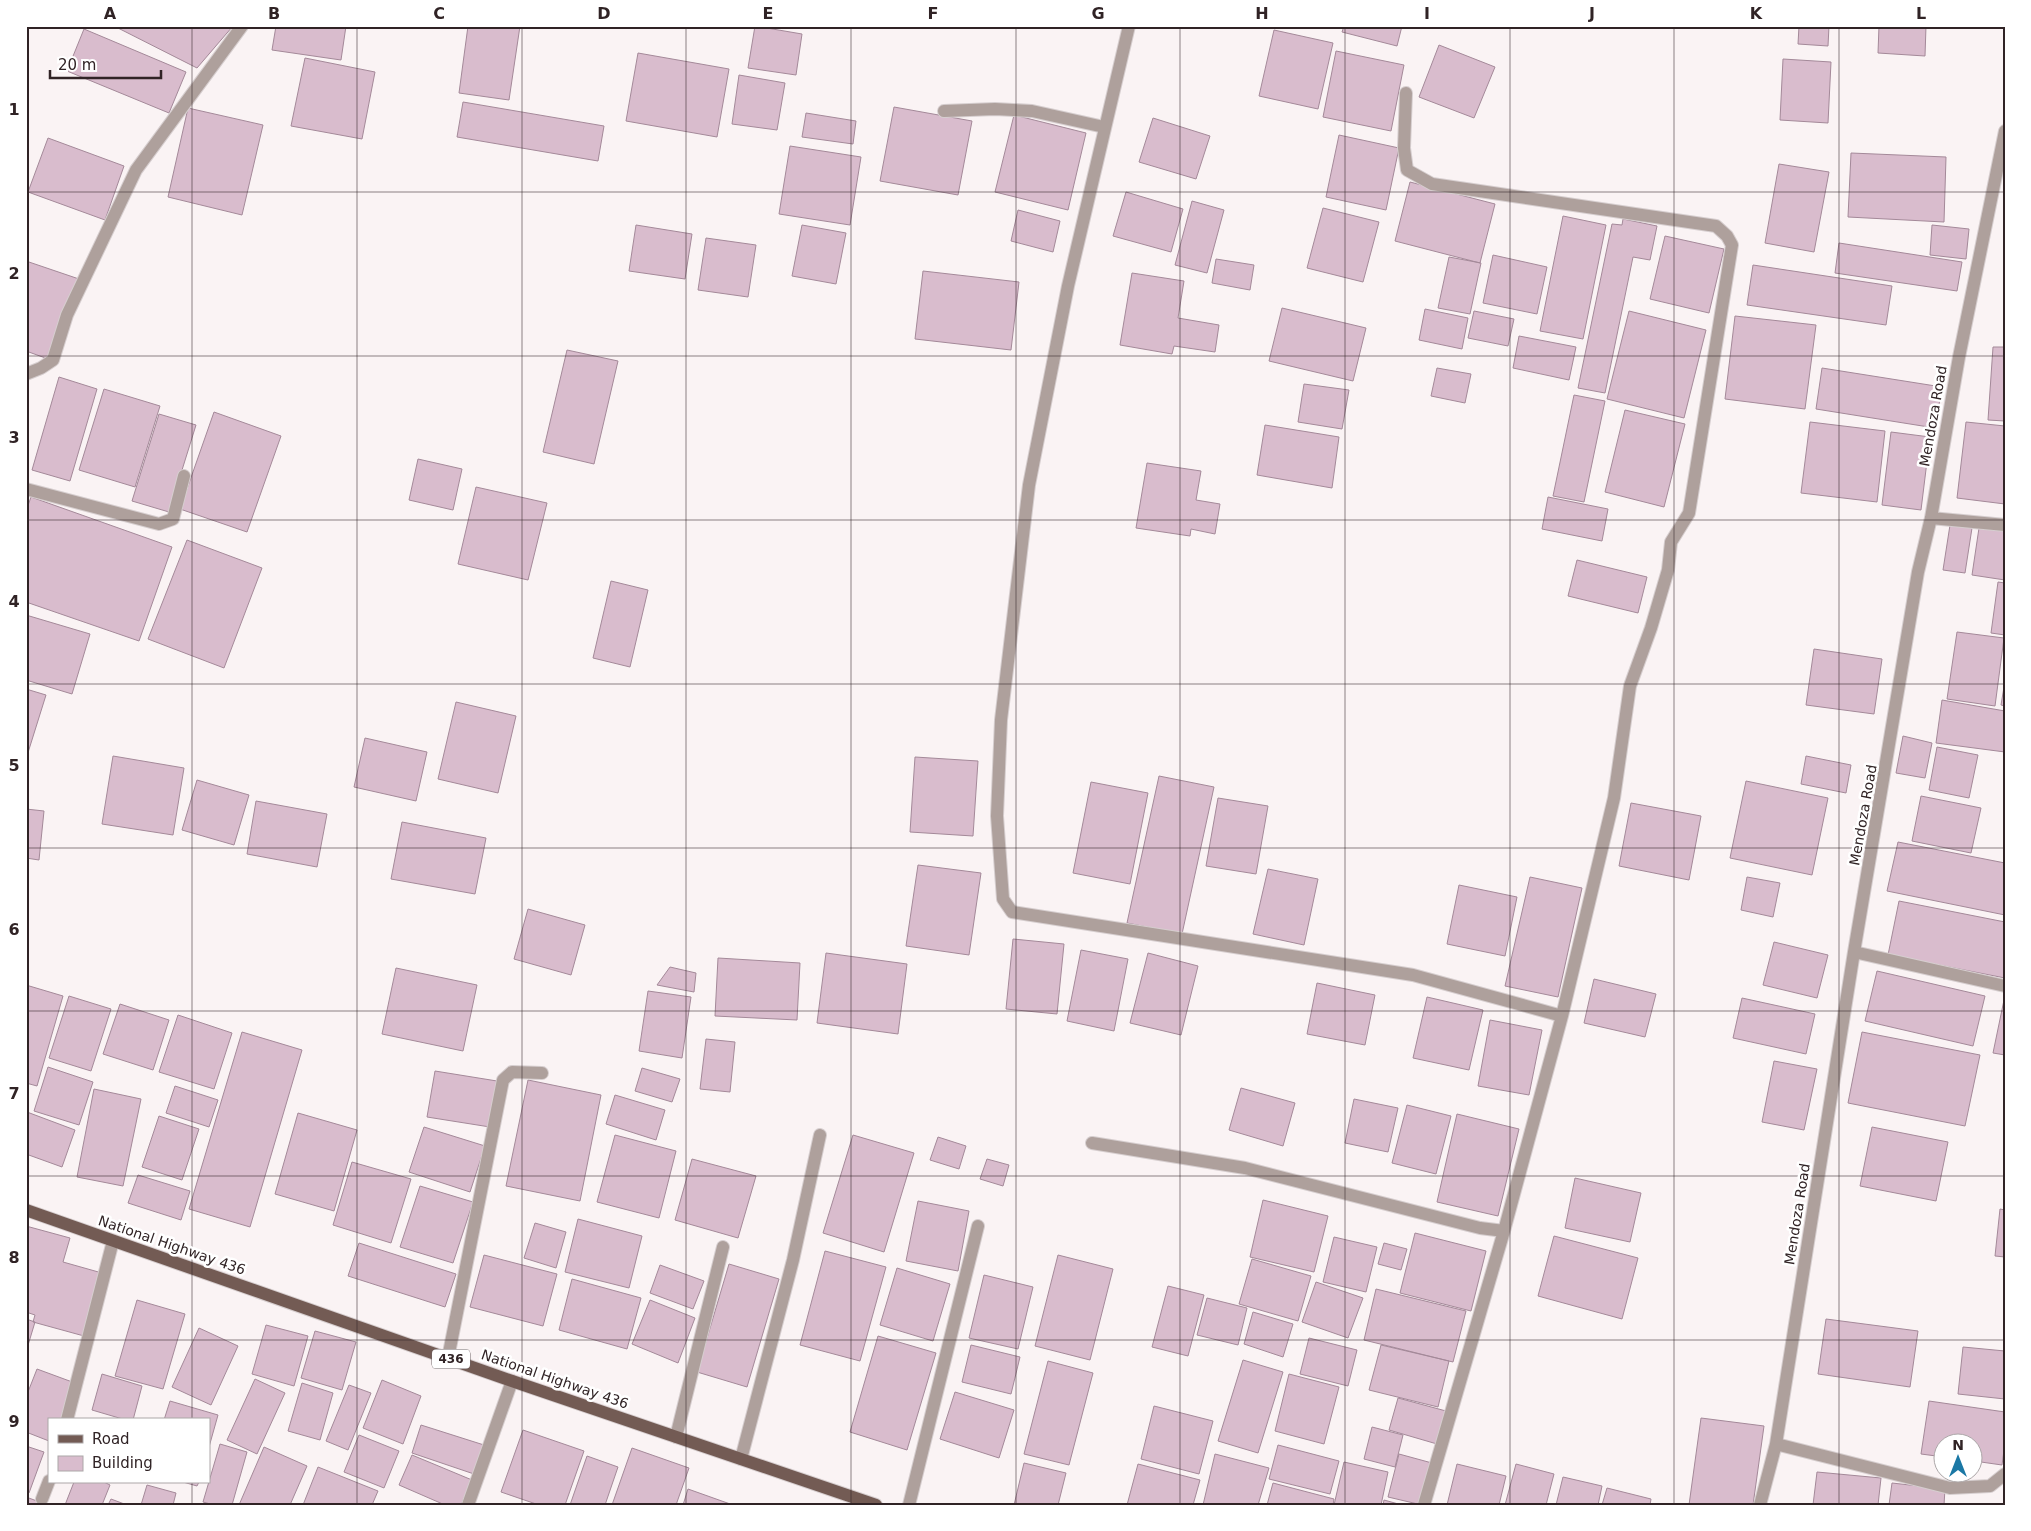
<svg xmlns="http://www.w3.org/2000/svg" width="2031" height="1531" viewBox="0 0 2031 1531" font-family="'DejaVu Sans',sans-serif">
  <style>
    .building { fill: #d9bccd; stroke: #a48999 }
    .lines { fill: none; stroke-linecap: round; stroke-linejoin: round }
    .minor-casing { stroke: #d6cecf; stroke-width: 14 }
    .major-casing { stroke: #d6cecf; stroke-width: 14 }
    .minor { stroke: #aea09c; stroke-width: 12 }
    .major { stroke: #735b54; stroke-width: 12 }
    .grid { fill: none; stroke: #302325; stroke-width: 1; stroke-opacity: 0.55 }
    .labels { text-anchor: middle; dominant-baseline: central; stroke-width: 5; stroke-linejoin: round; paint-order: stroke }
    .shield { fill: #fff; stroke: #6e6566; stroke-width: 1 }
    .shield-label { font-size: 12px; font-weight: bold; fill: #302325 }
    .street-label { font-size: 14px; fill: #302325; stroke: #fff }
    .neatline { fill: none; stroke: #302325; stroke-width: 2 }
    .grid-label { font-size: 16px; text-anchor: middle; font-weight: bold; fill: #302325 }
  </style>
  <rect width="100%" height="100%" fill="#faf3f4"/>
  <path class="building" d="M114 26H233L197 68Z
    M276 26H346L341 60 272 50Z
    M468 26H520L509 100 459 93Z
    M755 26 802 34 796 75 748 68Z
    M1344 26H1402L1397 46 1342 32Z
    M1799 26H1829L1828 46 1798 44Z
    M1879 26H1926L1925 56 1878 53Z
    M84 29 186 72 169 113 67 71Z
    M1274 30 1333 43 1318 109 1259 96Z
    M1439 45 1495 67 1474 118 1419 97Z
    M1336 51 1404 65 1391 131 1323 117Z
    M638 53 729 69 717 137 626 121Z
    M305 58 375 72 362 139 291 126Z
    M1783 59 1831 62 1828 123 1780 120Z
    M739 75 785 83 777 130 732 124Z
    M463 102 604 126 598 161 457 137Z
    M894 107 972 121 958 195 880 181Z
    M188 108 263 125 242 215 168 197Z
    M806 113 856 121 853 144 802 137Z
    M1014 115 1086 133 1068 210 995 192Z
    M1153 118 1210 136 1196 179 1139 162Z
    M1339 135 1399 148 1386 210 1326 197Z
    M48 138 124 166 105 220 28 192Z
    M790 146 861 157 850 225 779 214Z
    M1851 153 1946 157 1944 222 1848 217Z
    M1779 164 1829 172 1814 252 1765 243Z
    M1410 182 1495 204 1480 263 1395 241Z
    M1126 192 1183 209 1171 252 1113 236Z
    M1192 201 1224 210 1207 273 1175 265Z
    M1323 208 1379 222 1363 282 1307 268Z
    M1018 210 1060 221 1053 252 1011 241Z
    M1563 216 1606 225 1583 339 1540 331Z
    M1623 219 1657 226 1650 260 1633 257 1605 393 1578 388 1612 224 1622 225Z
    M636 225 692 234 685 279 629 271Z
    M802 225 846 233 836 284 792 276Z
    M1932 225 1969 229 1966 259 1930 255Z
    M1665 236 1724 249 1709 313 1650 299Z
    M706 238 756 245 748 297 698 290Z
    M1839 243 1962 262 1957 291 1835 273Z
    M1493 255 1547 267 1537 314 1483 303Z
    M1449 257 1481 263 1470 314 1438 308Z
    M1216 259 1254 265 1250 290 1212 283Z
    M26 261 79 279 51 360 26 351Z
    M1753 265 1892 286 1886 325 1747 305Z
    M923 271 1019 282 1011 350 915 339Z
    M1132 273 1184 281 1178 318 1219 325 1215 352 1174 346 1172 354 1120 345Z
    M1282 308 1366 328 1353 381 1269 361Z
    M1425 309 1468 318 1462 349 1419 340Z
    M1474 311 1514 319 1508 346 1468 338Z
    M1629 311 1706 330 1684 418 1607 399Z
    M1735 316 1816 325 1805 409 1725 399Z
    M1519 336 1576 347 1569 380 1513 368Z
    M1993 347H2005V421L1988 420Z
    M567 350 618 361 594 464 543 452Z
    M1437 368 1471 374 1465 403 1431 396Z
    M1822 368 1942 387 1935 428 1816 409Z
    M59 377 97 389 70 481 32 470Z
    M1304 384 1349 390 1342 429 1298 422Z
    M104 389 160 406 135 487 79 470Z
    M1574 395 1605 401 1584 502 1553 496Z
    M1625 410 1685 424 1664 507 1605 492Z
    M214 412 281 436 247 532 180 509Z
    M159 414 196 425 169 512 132 501Z
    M1810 422 1885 431 1877 502 1801 493Z
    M1966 422 2005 426V504L1957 498Z
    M1265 425 1339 437 1332 488 1257 475Z
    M1891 432 1930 437 1921 510 1882 505Z
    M418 459 462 469 453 510 409 500Z
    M1147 463 1201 471 1196 500 1220 504 1215 534 1191 529 1190 536 1136 528Z
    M476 487 547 503 528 580 458 564Z
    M31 497 172 547 139 641 26 602V511Z
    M1548 497 1608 509 1602 541 1542 529Z
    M1950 525 1972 528 1965 573 1943 570Z
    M1979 528 2005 531V580L1972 575Z
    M187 540 262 568 224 668 148 639Z
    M1577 560 1647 577 1638 613 1568 596Z
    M611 581 648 590 630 667 593 658Z
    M1998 582 2005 583V635L1991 633Z
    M26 615 90 634 72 694 26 680Z
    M1957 632 2004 638 1995 706 1947 699Z
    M1814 649 1882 659 1874 714 1806 705Z
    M2005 681V706L2001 705Z
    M26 689 46 695 26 759Z
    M1942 700 2005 711V752L1936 743Z
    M456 702 516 716 498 793 438 779Z
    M1903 736 1932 743 1925 778 1896 773Z
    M365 738 427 752 416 801 354 787Z
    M1937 747 1978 755 1969 798 1929 790Z
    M113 756 184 768 173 835 102 824Z
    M1806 756 1851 765 1846 793 1801 784Z
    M915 757 978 761 973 836 910 832Z
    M1159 776 1214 787 1182 934 1127 923Z
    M197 780 249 795 234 845 182 830Z
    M1746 781 1828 798 1812 875 1730 858Z
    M1091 782 1148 793 1130 884 1073 873Z
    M1921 796 1981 808 1971 853 1912 841Z
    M1218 798 1268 806 1256 874 1206 866Z
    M256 801 327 814 317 867 247 854Z
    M1631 803 1701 816 1689 880 1619 866Z
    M26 809 44 811 39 860 26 858Z
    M402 822 486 838 475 894 391 879Z
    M1898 842 2005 863V915L1887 891Z
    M918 865 981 873 969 955 906 946Z
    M1268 869 1318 879 1304 945 1253 934Z
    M1530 877 1582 888 1558 997 1505 986Z
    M1747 877 1780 883 1773 917 1741 910Z
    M1459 885 1517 897 1505 956 1447 944Z
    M1899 901 2005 922V978L1888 955Z
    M528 909 585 925 571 975 514 959Z
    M1013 939 1064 944 1057 1014 1006 1009Z
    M1774 942 1828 955 1817 998 1763 985Z
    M1081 950 1128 959 1114 1031 1067 1021Z
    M826 953 907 964 898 1034 817 1023Z
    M1148 953 1198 966 1181 1035 1130 1023Z
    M718 958 800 963 797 1020 715 1016Z
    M670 967 696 973 694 992 657 985Z
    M396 968 477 985 463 1051 382 1034Z
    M1877 971 1985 996 1973 1046 1865 1021Z
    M1594 979 1656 994 1645 1037 1584 1023Z
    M1317 983 1375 995 1365 1045 1307 1034Z
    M26 985 63 996 37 1086 26 1083Z
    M648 991 691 997 682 1058 639 1051Z
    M69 996 111 1009 91 1071 49 1058Z
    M1427 997 1483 1010 1469 1070 1413 1058Z
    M1742 998 1815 1014 1806 1054 1733 1038Z
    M2004 1000H2005V1055L1993 1053Z
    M120 1004 169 1020 153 1070 103 1054Z
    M178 1015 232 1033 214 1089 159 1072Z
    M1490 1020 1542 1030 1529 1095 1478 1086Z
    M242 1032 302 1050 250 1227 189 1209Z
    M1862 1032 1980 1055 1965 1126 1848 1103Z
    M706 1039 735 1042 730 1092 700 1089Z
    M1774 1061 1817 1069 1804 1130 1762 1122Z
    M48 1067 93 1082 79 1125 34 1111Z
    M642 1068 680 1079 672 1102 635 1091Z
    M435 1071 497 1081 490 1127 427 1117Z
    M528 1080 601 1095 580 1201 506 1186Z
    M175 1086 218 1100 209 1127 166 1113Z
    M1241 1088 1295 1103 1283 1146 1229 1130Z
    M94 1089 141 1099 123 1186 77 1177Z
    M615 1095 665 1110 656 1140 606 1124Z
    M1354 1099 1398 1108 1388 1152 1345 1143Z
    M1407 1105 1451 1116 1436 1174 1392 1163Z
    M27 1112 75 1130 62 1167 26 1154Z
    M298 1113 357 1130 334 1211 275 1194Z
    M1457 1114 1519 1129 1498 1216 1437 1202Z
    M159 1116 199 1129 182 1180 142 1167Z
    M424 1127 485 1146 470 1192 409 1172Z
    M1872 1127 1948 1142 1936 1201 1860 1186Z
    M615 1135 676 1151 659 1218 597 1202Z
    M853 1135 914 1153 884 1252 823 1233Z
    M938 1137 966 1146 959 1169 930 1160Z
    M692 1159 756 1176 738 1238 675 1220Z
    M987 1159 1009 1165 1003 1186 980 1179Z
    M352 1162 411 1179 391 1243 333 1225Z
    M138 1175 190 1191 181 1220 128 1203Z
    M1575 1178 1641 1193 1630 1242 1565 1228Z
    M420 1186 473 1202 453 1263 400 1247Z
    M1263 1200 1328 1216 1314 1272 1250 1257Z
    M918 1201 969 1211 958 1271 906 1261Z
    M2000 1209 2005 1210V1257L1995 1256Z
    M578 1219 642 1236 629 1288 565 1272Z
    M535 1223 566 1232 556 1268 524 1258Z
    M26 1226 70 1238 63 1262 102 1273 84 1336 33 1322 35 1315 26 1312Z
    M1415 1233 1486 1251 1471 1311 1400 1293Z
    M1554 1236 1638 1258 1622 1319 1538 1296Z
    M1334 1237 1377 1247 1366 1292 1323 1282Z
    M359 1243 456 1274 445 1307 348 1276Z
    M1384 1243 1407 1249 1401 1270 1378 1264Z
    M825 1251 886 1267 860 1361 800 1345Z
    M484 1255 557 1274 543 1326 470 1307Z
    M1058 1255 1113 1269 1090 1360 1035 1346Z
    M1252 1259 1311 1276 1298 1321 1239 1304Z
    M729 1264 779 1279 747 1387 697 1372Z
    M660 1265 704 1281 693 1309 650 1293Z
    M897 1268 950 1284 933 1341 880 1325Z
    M984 1275 1033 1287 1018 1349 969 1338Z
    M572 1279 641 1298 627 1349 559 1330Z
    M1316 1282 1363 1298 1348 1338 1302 1322Z
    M1168 1286 1204 1295 1188 1356 1152 1347Z
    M1376 1289 1466 1311 1453 1362 1364 1340Z
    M1207 1298 1247 1308 1238 1345 1197 1335Z
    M137 1300 185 1314 163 1389 115 1376Z
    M650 1300 695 1318 678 1363 632 1344Z
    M1253 1312 1293 1324 1283 1357 1244 1344Z
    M26 1319 35 1322 26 1352Z
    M1826 1319 1918 1331 1910 1387 1818 1374Z
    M266 1325 308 1336 294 1386 252 1374Z
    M199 1328 238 1346 211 1405 172 1387Z
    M315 1331 356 1342 342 1390 301 1378Z
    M878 1336 936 1353 907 1450 850 1432Z
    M1309 1338 1357 1350 1348 1386 1300 1374Z
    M971 1345 1020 1357 1011 1394 962 1382Z
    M1381 1345 1449 1361 1438 1407 1369 1390Z
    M1963 1347 2005 1351V1399L1958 1394Z
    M1243 1360 1283 1372 1258 1453 1218 1441Z
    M1048 1361 1093 1373 1069 1465 1024 1454Z
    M37 1369 75 1383 62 1420H49V1441L26 1432V1397Z
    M102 1374 142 1386 133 1420H126L92 1410Z
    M1289 1374 1339 1387 1324 1444 1275 1431Z
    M255 1379 285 1393 257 1454 227 1440Z
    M382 1380 421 1396 403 1444 363 1428Z
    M302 1383 333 1393 320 1440 288 1431Z
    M349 1385 371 1393 348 1450 326 1441Z
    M955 1392 1014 1410 999 1458 940 1439Z
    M1398 1398 1446 1411 1437 1444 1389 1430Z
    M170 1401 218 1415 209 1447V1420H164Z
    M1929 1401 2005 1412V1443L2002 1465 1974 1461V1444H1944V1457L1921 1454Z
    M1154 1406 1213 1421 1199 1474 1141 1459Z
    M1701 1418 1764 1426 1753 1505H1689Z
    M421 1425 484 1445 474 1474 412 1453Z
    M1372 1427 1403 1435 1395 1467 1364 1459Z
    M523 1430 584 1451 565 1505H539L501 1492Z
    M359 1435 399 1451 384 1488 344 1472Z
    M220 1444 247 1452 232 1505H214L203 1502Z
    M1278 1445 1339 1461 1330 1494 1269 1479Z
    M26 1446 44 1452 29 1493 26 1492Z
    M264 1447 307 1466 290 1505H239Z
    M632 1448 689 1468 676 1505H612Z
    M1215 1454 1269 1468 1258 1505H1203Z
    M1399 1454 1432 1463 1422 1505 1388 1497Z
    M412 1455 472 1480 461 1505H445L399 1485Z
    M587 1456 618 1467 605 1505H570Z
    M1344 1462 1388 1472 1381 1505H1334Z
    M1024 1463 1066 1473 1058 1505H1014Z
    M1138 1464 1200 1480 1193 1505H1127Z
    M1457 1464 1506 1476 1499 1505H1447Z
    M1516 1464 1554 1474 1546 1505H1505Z
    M318 1467 378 1491 372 1505H303Z
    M1817 1472 1881 1478 1878 1505H1813Z
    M1563 1477 1602 1486 1598 1505H1556Z
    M74 1482H104L110 1485 102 1505H65Z
    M183 1482H199L197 1486Z
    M1273 1483 1334 1499 1333 1505H1267Z
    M1892 1483 1945 1489 1944 1505H1889Z
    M147 1485 176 1493 173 1505H141Z
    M1607 1488 1651 1499 1650 1505H1602Z
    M688 1489 733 1505H683Z
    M26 1497 48 1505H26Z
    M111 1499 127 1505H108Z
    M1384 1500 1402 1505H1383Z"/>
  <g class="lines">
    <defs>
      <path id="minor" d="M1406 93 1404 148 1407 170 1432 184 1716 226 1727 236 1732 245 1689 513 1671 542 1668 570 1651 628 1630 686 1614 798 1562 1016
        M944 111 995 109 1032 111 1104 127
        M26 374 41 368 53 360 67 315 136 170 242 26
        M26 489 159 524 173 519 184 476
        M1931 518 2005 525
        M1854 952 2005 986
        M1092 1143 1245 1168 1480 1228 1504 1231 1562 1016 1413 975 1012 912 1003 899 997 816 1001 720 1029 485 1068 286 1129 26
        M448 1358 503 1080 512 1072 542 1073
        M67 1420 113 1241
        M676 1437 723 1247
        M1776 1444 1950 1488 1990 1486 2005 1474
        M741 1459 793 1260 820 1135
        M42 1499 49 1481
        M468 1505 512 1381
        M909 1505 978 1226
        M1424 1505 1504 1231
        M1760 1505 1776 1444 1854 952 1918 572 1931 518 1959 357 2005 131"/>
      <path id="major" d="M26 1210 512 1381 876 1505"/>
    </defs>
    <use href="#minor" class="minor-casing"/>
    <use href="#major" class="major-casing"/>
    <use href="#minor" class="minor"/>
    <use href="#major" class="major"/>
  </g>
  <path class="grid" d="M192 26V1420M357 26V1505M522 26V1505M686 26V1505M851 26V1505M1016 26V1505M1180 26V1505M1345 26V1505M1510 26V1505M1674 26V1505M1839 26V1505M26 192H2005M26 356H2005M26 520H2005M26 684H2005M26 848H2005M26 1011H2005M26 1176H2005M26 1340H2005M192 1482V1505"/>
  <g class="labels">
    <rect class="shield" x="432" y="1349.5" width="38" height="19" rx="4"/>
    <g class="shield-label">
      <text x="451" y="1359">436</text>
    </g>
    <g class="street-label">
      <text transform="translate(1933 416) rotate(-80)">Mendoza Road</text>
      <text transform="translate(1863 815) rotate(-80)">Mendoza Road</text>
      <text transform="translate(1797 1214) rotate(-81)">Mendoza Road</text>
      <text transform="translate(172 1245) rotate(19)">National Highway 436</text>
      <text transform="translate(555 1379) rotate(19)">National Highway 436</text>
    </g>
  </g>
  <rect width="2031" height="1531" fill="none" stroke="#ffffff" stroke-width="55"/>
  <rect x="48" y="1418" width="162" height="65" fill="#ffffff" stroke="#aca7a8"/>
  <rect x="58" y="1435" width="25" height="8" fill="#735b54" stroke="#aca7a8"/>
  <text x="92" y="1444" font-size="15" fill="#302325">Road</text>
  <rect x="58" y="1456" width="25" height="15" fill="#d9bccd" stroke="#aca7a8"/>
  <text x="92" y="1468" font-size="15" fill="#302325">Building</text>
  <g transform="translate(1958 1458)"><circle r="24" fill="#ffffff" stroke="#aca7a8"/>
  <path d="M0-4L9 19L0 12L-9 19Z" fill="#1b78a5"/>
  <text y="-8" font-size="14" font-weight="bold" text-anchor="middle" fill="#302325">N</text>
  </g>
  <path d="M50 70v8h111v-8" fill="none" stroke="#302325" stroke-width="2.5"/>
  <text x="58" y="70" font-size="15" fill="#302325" stroke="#ffffff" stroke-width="4" paint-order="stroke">20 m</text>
  <rect x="28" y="28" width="1976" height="1476" class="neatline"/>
  <g class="grid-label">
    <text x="110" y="19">A</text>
    <text x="274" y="19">B</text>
    <text x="439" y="19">C</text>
    <text x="604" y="19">D</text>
    <text x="768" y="19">E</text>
    <text x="933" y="19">F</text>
    <text x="1098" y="19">G</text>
    <text x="1262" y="19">H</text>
    <text x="1427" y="19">I</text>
    <text x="1592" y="19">J</text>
    <text x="1756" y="19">K</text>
    <text x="1921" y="19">L</text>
    <text x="14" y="115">1</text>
    <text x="14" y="279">2</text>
    <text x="14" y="443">3</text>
    <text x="14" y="607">4</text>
    <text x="14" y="771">5</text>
    <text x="14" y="935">6</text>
    <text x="14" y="1099">7</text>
    <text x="14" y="1263">8</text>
    <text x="14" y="1427">9</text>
  </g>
</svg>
